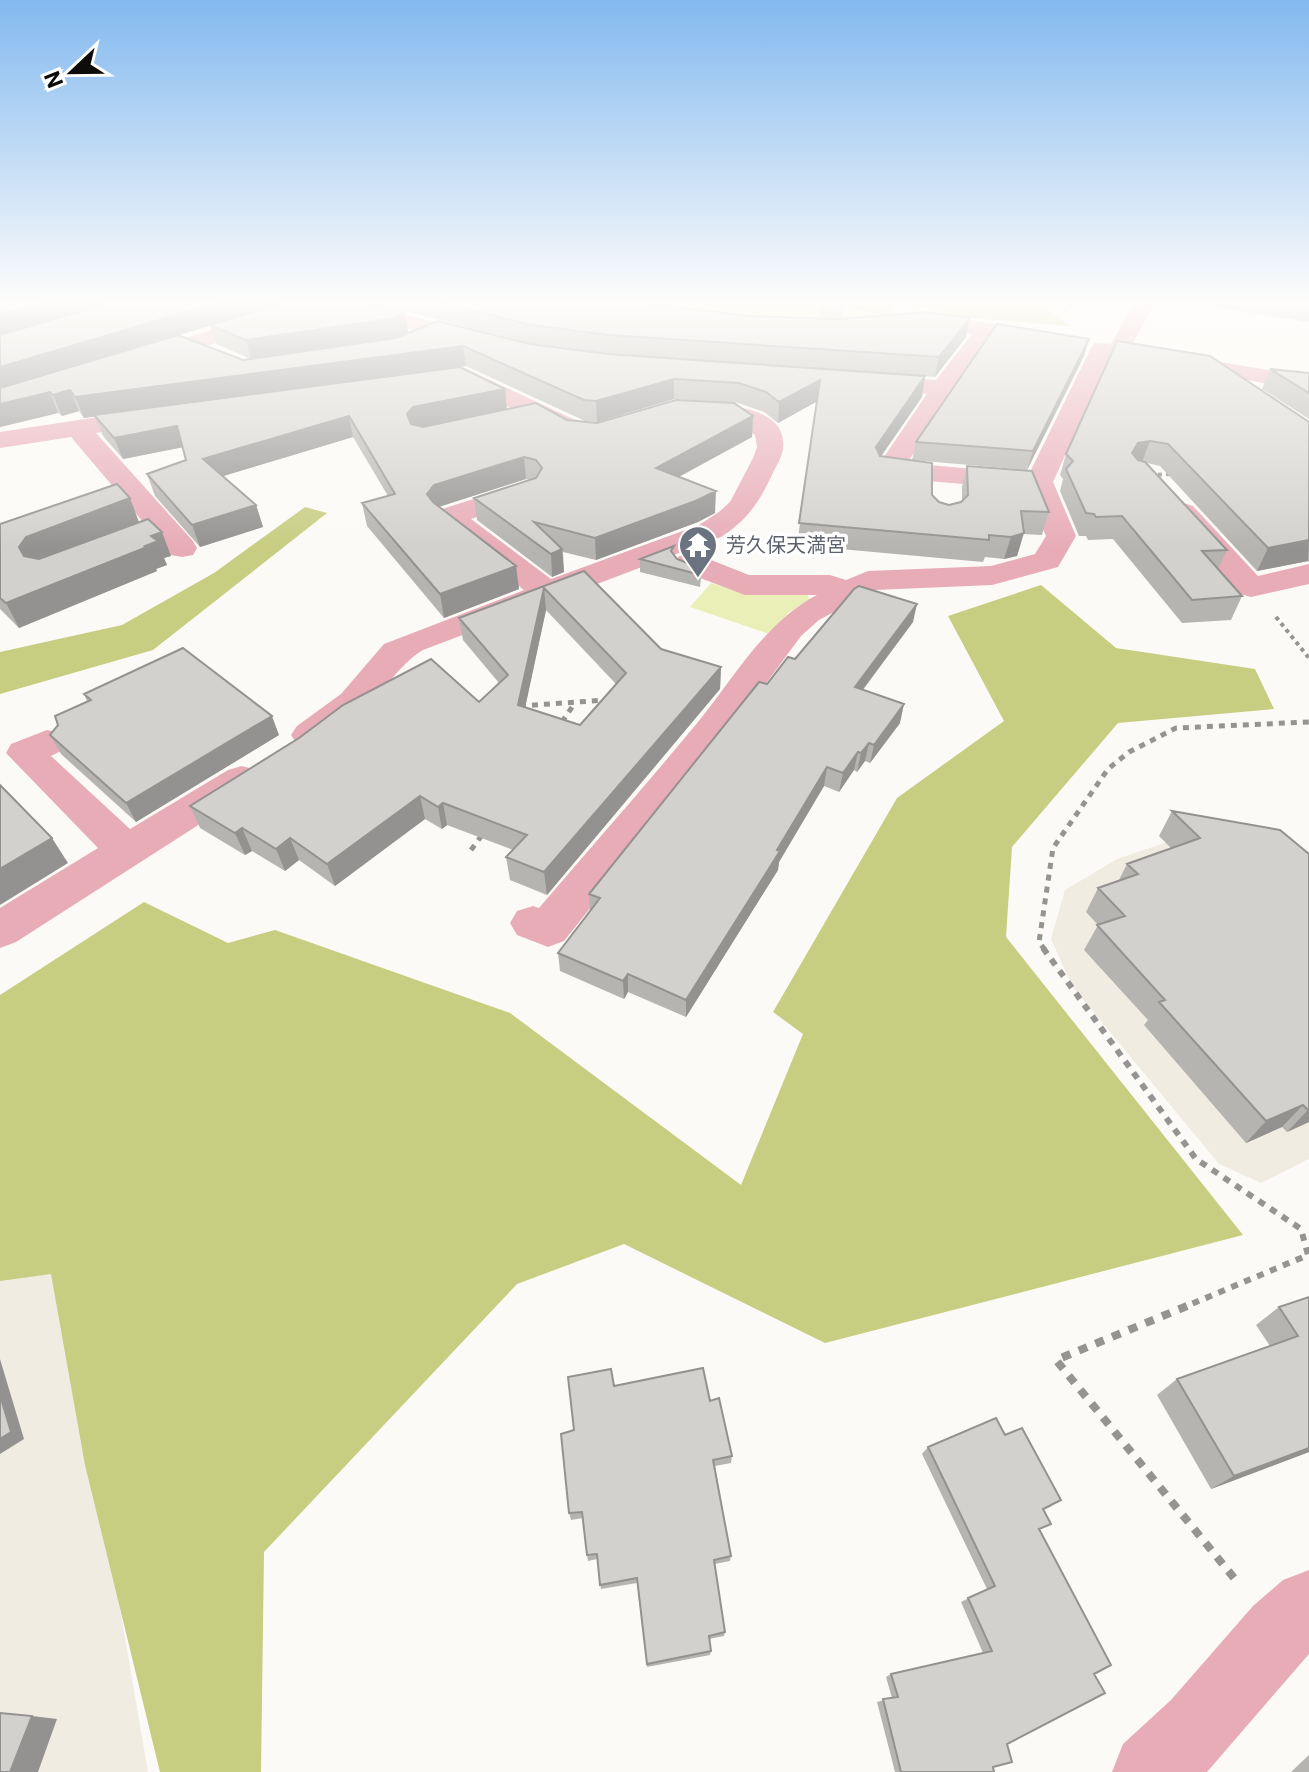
<svg xmlns="http://www.w3.org/2000/svg" width="1309" height="1772" viewBox="0 0 1309 1772" font-family="Roboto,'Noto Sans JP',sans-serif">
  <style>
    .built { fill: #f1ece2 }
    .green { fill: #eaefb7 }
    .forest { fill: #c7cd81 }
    .lines { fill: none; stroke-linecap: round; stroke-linejoin: round }
    .path-far4 { stroke: #969492; stroke-width: 3; stroke-dasharray: 3 3; stroke-linecap: butt }
    .path-far3 { stroke: #969492; stroke-width: 4; stroke-dasharray: 4 4; stroke-linecap: butt }
    .path-far2 { stroke: #969492; stroke-width: 5; stroke-dasharray: 6 6; stroke-linecap: butt }
    .path-far1 { stroke: #969492; stroke-width: 6; stroke-dasharray: 7 7; stroke-linecap: butt }
    .path { stroke: #969492; stroke-width: 8; stroke-dasharray: 9 9; stroke-linecap: butt }
    .minor { fill: #e8acb7; fill-rule: evenodd }
    .wall { fill: #b5b4b0; fill-rule: evenodd }
    .shaded-wall { fill: #949290 }
    .building { fill: #d3d1cd; stroke: #949290; stroke-width: 2; fill-rule: evenodd }
    .labels { text-anchor: middle; dominant-baseline: central; stroke-width: 7; stroke-linejoin: round; paint-order: stroke }
    .far-worship-label { font-size: 20px; fill: #5b616d; stroke: #fff; text-anchor: start }
  </style>
  <rect width="100%" height="100%" fill="#fcfaf6"/>
  <path class="built" d="M1215 826 1309 851V1159L1261 1183 1219 1164 1072 986 1051 939 1065 890 1117 859Z
    M60 1259 148 1772H0V1266Z"/>
  <path class="green" d="M673 301H797L896 319 799 324 667 307Z
    M711 583 743 593H806L810 599 788 613 772 635 690 607Z"/>
  <path class="forest" d="M809 301H1036L1070 326 971 318 906 304 891 307 890 316Z
    M305 507 327 513 153 650 0 694V652L122 625 214 573Z
    M1041 585 1116 648 1255 669 1274 709 1118 723 1012 847 1006 937 1243 1235 825 1343 624 1244 517 1284 264 1552 261 1772H160L85 1465 51 1274 0 1281V995L144 902 228 943 275 930 510 1013 741 1185 803 1034 773 1012 897 798 1004 721 948 616Z"/>
  <g class="lines">
    <path class="path-far4" d="M1065 310 1081 301"/>
    <path class="path-far3" d="M1150 475 1172 474
      M1276 617 1309 658"/>
    <path class="path-far2" d="M520 706 606 700
      M562 722 574 704
      M471 850 482 835
      M1045 950 1039 942 1053 848 1108 769 1129 752 1176 728 1309 722"/>
    <path class="path-far1" d="M1043 948 1196 1159 1301 1229 1308 1255 1182 1308"/>
    <path class="path" d="M1187 1306 1056 1360 1239 1584"/>
    <path class="minor" d="M317 301H353L487 336 490 341 487 346 479 348 320 305Z
      M1135 301H1156L1126 356H1110L1053 482 1076 536 1058 567 992 585 875 590 819 620 801 636 724 740 564 941 548 947 517 935 510 923 517 911 533 906 539 908C592 846 646 785 698 722 734 678 765 622 817 595H745L679 570 674 563 679 556 690 554 701 556 749 575H830L846 580 868 571 991 566 1035 554 1046 536 1027 489 889 478 879 476 875 470 927 394 865 389 856 387 853 382 856 377 865 375 936 380 972 334 901 326 898 321 901 316 929 313 1058 335 1061 340 1058 345 1050 347 992 337 907 463 1029 474 1091 348 1094 343 1111 344Z
      M269 312 280 319 277 324 140 367 132 365 128 360 132 355Z
      M1173 354 1309 377V391L1165 366 1161 361 1165 356Z
      M466 369 586 425 590 431 586 437H568L463 384 442 383 439 378 442 373Z
      M694 403C722 405 788 405 783 448 782 458 775 468 771 477 758 504 746 521 721 537L423 650C384 672 349 758 297 744L291 735 297 726 341 694 384 644 524 590 439 522 434 516 439 510 517 485 527 482 537 485 541 491 537 497 471 519 551 579 699 525 719 512 730 502 753 458 757 447 755 435 736 422 685 416 681 411 685 406Z
      M157 408 166 411 170 416 166 421 96 433 193 541 197 548 193 555 182 557 171 555 71 437 0 448V432Z
      M1183 503 1193 506 1258 576 1309 564V584L1251 597 1240 594 1168 512 1173 506Z
      M47 730 61 733 66 742 61 751 51 756 130 829 228 770 242 766 256 770 262 779 256 788 16 942 0 948V908L98 848 6 753 11 744Z
      M1309 1570V1654L1207 1772H1112L1123 1744 1171 1700 1253 1606 1283 1580Z"/>
  </g>
  <path class="wall" d="M0 301 408 332 394 338 530 344 922 397 881 456 932 495 939 502 949 505 962 501V487L967 466 1049 512 1042 535 1023 534 1017 556 1004 559 985 557 983 562 797 545 817 401 778 423 764 412 738 403 674 399 597 422 585 421 466 366 420 372 505 389 507 409 567 420 597 423 753 416 752 437 679 477 715 513 698 522 596 560 563 552 564 572 552 577 477 520 474 498 529 480 526 479 439 507 516 566 519 589 444 618 367 526 362 503 388 496 353 437 223 476 256 505 263 527 200 547 155 496 147 474 186 460 183 447 123 459 103 436 95 416 84 418 79 411 62 416 58 413 0 427ZM210 326 216 344 251 359 243 360 179 335Z
    M366 301H627L748 316 966 337 935 377 609 354 533 344Z
    M1186 301H1309V322L1186 302Z
    M821 307H843L842 317H820Z
    M1089 339 1084 356 1027 470 912 460 916 442Z
    M1117 341 1309 422V562L1308 561 1257 571 1160 466 1147 463 1227 550 1218 569 1242 596 1231 620 1182 623 1113 539 1088 540 1086 536H1079L1060 491 1063 479 1060 475 1066 454Z
    M1270 369 1309 373V419L1262 389Z
    M0 524 162 532 171 556 164 558 167 565 156 569 157 571 19 628 0 609Z
    M674 554 677 559 702 569 700 587 640 572V559Z
    M584 571 661 649 721 667 720 689 547 895 510 880 506 857 513 850 447 825 442 829 425 819 335 886 299 860 285 871 252 851 245 855 200 828 190 806 479 702 499 683 463 640 459 618ZM546 610 616 684 580 725 525 707Z
    M913 622 863 690 900 723 870 763 865 761 857 772 854 770 839 792 824 786 779 862 778 870 686 1017 628 992 624 999 560 971 558 953 590 910 589 894 767 684 795 659Z
    M84 694 279 735 136 822 61 754 50 735 87 701Z
    M1172 811 1309 854V1122L1287 1132 1282 1127 1246 1143 1144 1025 1148 1020 1084 950 1098 925 1086 912 1098 888 1119 880 1127 864 1171 848 1159 836Z
    M1309 1297V1452L1211 1489 1157 1395 1177 1379 1270 1346 1256 1325 1279 1307Z
    M710 1401 732 1456 731 1463 715 1466 731 1556 730 1561 715 1564 725 1632 724 1636 709 1639 711 1651 710 1655 647 1667 637 1583 601 1589 597 1559 588 1561 587 1555 583 1518 571 1520 569 1513 574 1430Z
    M1005 1435 1052 1506 1044 1510 1040 1531 1094 1674 1007 1744 993 1767 994 1772H895L877 1702 892 1698 886 1677 891 1674 983 1653 961 1602 987 1589 922 1454 928 1447Z
    M1309 1755V1772H1291Z"/>
  <path class="shaded-wall" d="M50 301H120L0 337V315Z
    M223 301H289L0 390V367Z
    M405 313 408 332 393 338 251 359 246 340Z
    M970 318 966 337 935 377 939 357Z
    M1089 339 1084 356 1027 470 1033 451Z
    M463 346 466 366 84 418 75 397Z
    M925 376 922 397 873 468 876 447Z
    M674 379V399L597 422 596 401Z
    M820 380 818 401 778 423 779 402Z
    M505 389 507 410 410 435 407 414 413 407Z
    M70 390 79 411 62 416 53 395Z
    M50 392 58 413 0 427V404Z
    M349 416 353 437 210 480 203 459Z
    M753 416 752 437 656 489V468Z
    M177 426 184 447 123 459 114 438Z
    M1150 441 1142 462 1130 464 1132 453 1138 443Z
    M524 457 526 479 438 507 427 494 434 485Z
    M716 491 715 513 698 522 596 560 595 538Z
    M130 498 139 522 31 571 19 547 26 537Z
    M256 505 263 527 200 547 192 525Z
    M162 532 171 556 164 558 167 565 156 569 157 571 19 628 6 603 145 546 151 536Z
    M1024 533 1017 556 1004 559 1011 537Z
    M1309 540 1308 561 1257 571 1268 548Z
    M562 549 564 572 552 577 551 554Z
    M516 566 519 589 444 618 440 594Z
    M544 588 546 610 521 727 518 705Z
    M917 604 913 622 851 705 855 687Z
    M721 667 720 689 547 895 544 872Z
    M904 704 900 723 870 763 874 745Z
    M272 716 279 735 136 822 126 803Z
    M869 743 865 761 857 772 861 753Z
    M858 752 854 770 839 792 843 773Z
    M827 767 824 786 779 862 778 870 686 1017V1000Z
    M420 796 425 819 335 886 327 864Z
    M443 803 447 825 442 829 438 807Z
    M242 828 252 851 245 855 235 833Z
    M52 838 68 863 0 905V869Z
    M290 838 299 860 285 871 276 849Z
    M628 974V992L624 999 623 981Z
    M1303 1105 1282 1127 1246 1143 1266 1121Z
    M1308 1110H1309V1122L1287 1132Z
    M0 1359 24 1439 0 1454Z
    M1309 1448V1452L1211 1489 1234 1476Z
    M32 1716 57 1719 38 1772H10Z"/>
  <path class="building" d="M0 301H50L0 315Z
    M116 301H223L0 367V335Z
    M290 301H358L405 313 390 319 246 340 210 325Z
    M436 301H627L748 316 838 319 927 312 970 318 939 357 609 335 531 325Z
    M829 301H839L843 307H821Z
    M438 321 530 344 608 354 925 376 876 447 880 456 932 463V495L939 502 949 505 961 502 968 495 967 466 1032 471 1049 512 1021 511 1024 533 1011 537 989 535V540L799 523 820 380 779 402 766 392 739 383 674 379 596 401 584 400 463 346 75 397 70 390 53 395 50 392 0 404V388L178 335 243 360 396 338Z
    M997 324 1089 339 1033 451 916 442Z
    M1117 341 1210 356 1309 422V540L1268 548 1168 444 1150 441 1138 443 1132 453 1138 460 1145 462 1227 550 1202 551 1242 596 1192 600 1122 516 1096 517 1094 514 1086 513 1066 469 1073 461 1066 454Z
    M460 367 505 389 413 407 407 414 411 424 423 427 536 403 567 420 597 423 676 400 734 403 753 416 656 468 716 491 698 500 595 538 534 522 562 549 551 554 474 498 536 478 542 468 536 460 524 457 434 485 427 494 433 502 516 566 440 594 362 503 395 494 349 416 203 459 256 505 192 525 147 474 186 460 177 426 114 438 94 415Z
    M1270 369 1309 373V393Z
    M117 484 130 498 26 537 19 547 24 556 39 559 148 519 162 532 151 536 158 541 145 546 147 547 6 603 0 598V524Z
    M674 546 671 551 677 559 702 569 701 575 640 559Z
    M584 571 661 649 721 667 544 872 506 857 527 835 443 803 438 807 420 796 327 864 290 838 276 849 242 828 235 833 190 806 299 738 343 705 431 659 479 702 508 675 459 618ZM544 588 626 673 580 725 518 705Z
    M859 586 917 604 855 687 904 704 874 745 869 743 861 753 858 752 843 773 827 767 777 850 780 851 686 1000 628 974 623 981 558 953 600 898 589 894 759 682 767 684 788 657 795 659 854 589Z
    M183 648 272 716 126 803 50 735 58 725 55 716 91 700 84 694Z
    M0 785 52 838 0 869Z
    M1172 811 1280 830 1309 854V1110H1308L1303 1105 1266 1121 1159 1002 1165 1000 1097 925 1125 916 1098 888 1138 874 1127 864 1200 838Z
    M1309 1297V1448L1234 1476 1177 1379 1298 1336 1279 1307Z
    M703 1368 710 1401 719 1398 732 1456 713 1460 731 1556 714 1560 725 1632 709 1636 711 1651 647 1664 637 1578 600 1585 597 1554 587 1555 582 1512 569 1513 561 1434 574 1430 568 1377 611 1369 614 1386Z
    M0 1395 11 1432 0 1439Z
    M996 1418 1005 1435 1022 1428 1061 1500 1043 1509 1051 1524 1039 1529 1111 1665 1094 1674 1105 1693 1007 1744 1012 1762 993 1767 994 1772H901L883 1699 898 1697 891 1674 992 1651 968 1598 995 1586 928 1447Z
    M0 1713 32 1716 10 1772H0Z"/>
  <linearGradient id="sky" x2="0" y2="1"><stop stop-color="#83b9ef"/><stop offset="0.55" stop-color="#fefdfb"/><stop offset="1" stop-color="#fefdfb" stop-opacity="0"/></linearGradient>
  <rect width="1309" height="549" fill="url(#sky)"/>
  <defs>
    <symbol id="temple-pin" viewBox="-11 -11 22 30"><path d="M0 17L-7.5 6A9.5 9.5 0 1 1 7.5 6Z" fill="#6b7280" stroke="#fff"/><path d="M0-6L5-2H3V0L6.5 2.5H4V6H1.5V3h-3V6H-4V2.5H-6.5L-3 0V-2H-5Z" fill="#fff"/></symbol>
  </defs>
  <g fill-rule="evenodd">
    <use href="#temple-pin" x="676" y="523" width="44" height="60"/>
  </g>
  <g class="labels">
    <g class="far-worship-label">
      <text x="726" y="545">芳久保天満宮</text>
    </g>
  </g>
  <g transform="translate(72 72) rotate(248)" stroke="#ffffff" stroke-width="6" paint-order="stroke">
  <path d="M0-6L14 30L0 20L-14 30Z" fill="#0d0c0b"/>
  <text y="-12" font-size="22" font-weight="bold" text-anchor="middle" fill="#0d0c0b">N</text>
  </g>
</svg>
